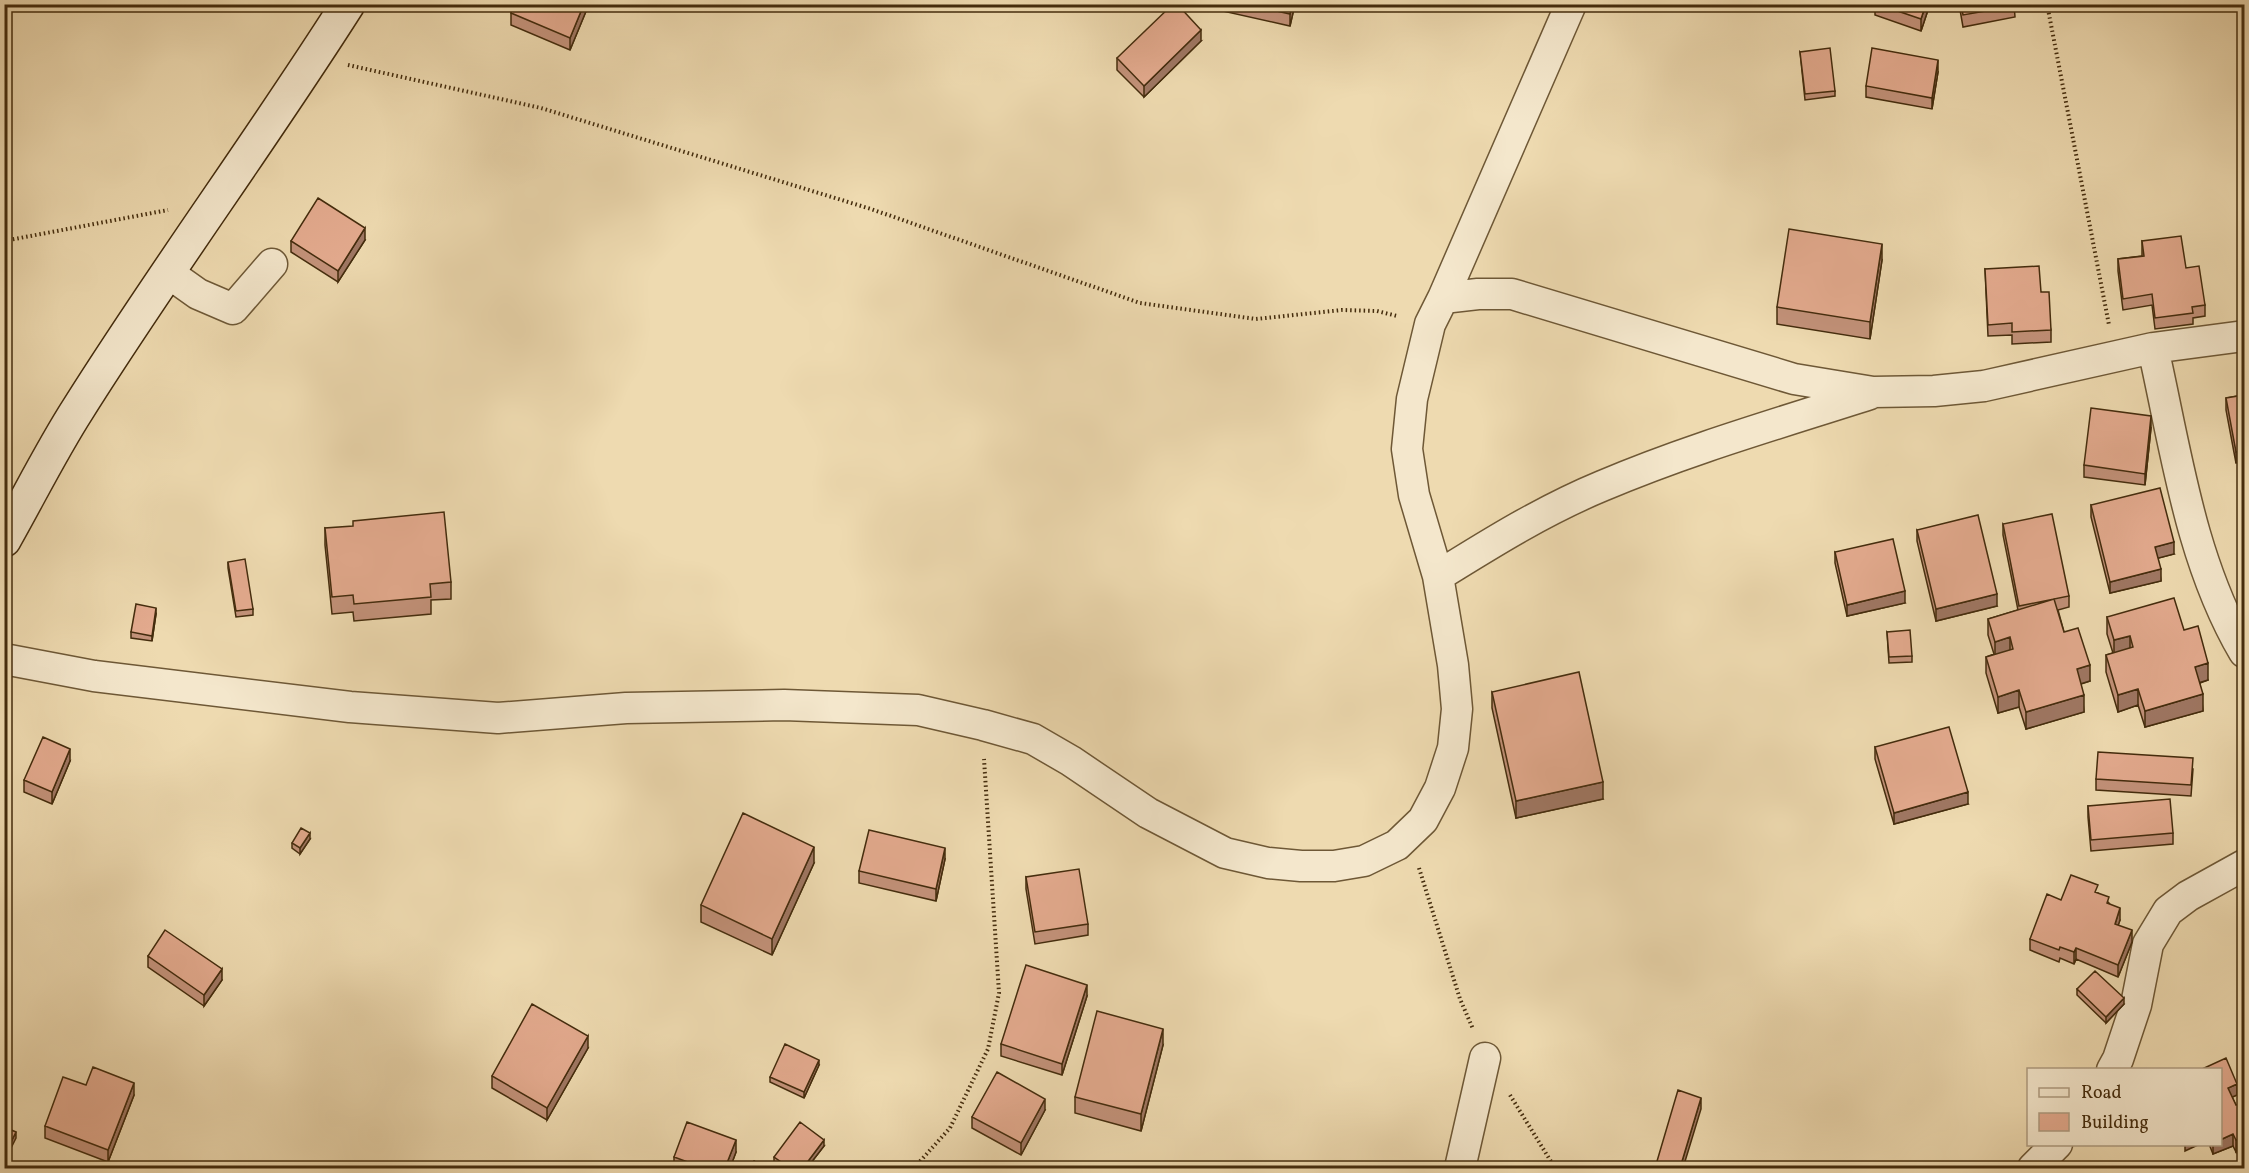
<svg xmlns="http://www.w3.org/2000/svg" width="2249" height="1173" viewBox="0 0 2249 1173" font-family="Vollkorn,serif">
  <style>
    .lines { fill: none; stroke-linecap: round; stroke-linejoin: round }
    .minor-casing { stroke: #6e5836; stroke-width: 33 }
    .secondary-casing { stroke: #442c0d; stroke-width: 36 }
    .path { stroke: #442c0d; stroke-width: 4; stroke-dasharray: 1.5 3; stroke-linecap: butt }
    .minor { stroke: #f4e7cc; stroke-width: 30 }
    .secondary { stroke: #f4e7cc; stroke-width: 33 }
    .wall { fill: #c3927a; stroke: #442c0d; stroke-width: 1.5 }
    .shaded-wall { fill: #9f7763; stroke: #442c0d; stroke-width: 1.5 }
    .building { fill: #e3aa8e; stroke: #442c0d; stroke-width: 1.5 }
  </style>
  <rect width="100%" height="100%" fill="#eedab0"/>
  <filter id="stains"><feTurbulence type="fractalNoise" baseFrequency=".00333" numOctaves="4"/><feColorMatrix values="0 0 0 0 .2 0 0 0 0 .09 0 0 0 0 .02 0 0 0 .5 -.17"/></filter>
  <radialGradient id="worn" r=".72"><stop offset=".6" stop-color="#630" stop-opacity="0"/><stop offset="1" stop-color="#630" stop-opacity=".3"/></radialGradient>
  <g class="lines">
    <defs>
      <path id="minor" d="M167 272 198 294 233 309 272 264
        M1443 298 1571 4
        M2153 348C2176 450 2190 560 2244 652
        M1438 576C1491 543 1544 510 1602 486 1689 449 1780 423 1870 394
        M4 659 94 676 350 707 498 718 626 708 784 705 918 710 983 725 1033 739 1071 761 1148 813 1225 853 1268 863 1301 866H1334L1364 861 1397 845 1423 820 1440 788 1453 748 1457 709 1453 665 1438 576 1414 495 1407 449 1412 399 1430 324 1443 298 1478 294H1512L1794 379 1873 392 1934 391 1984 386 2153 348 2244 336
        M2112 1070 2118 1059 2136 1005 2148 944 2168 911 2188 896 2244 865
        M1460 1168 1485 1058
        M2033 1168 2057 1144"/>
      <path id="secondary" d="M4 540C29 496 51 451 78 409 164 272 261 141 348 4"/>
    </defs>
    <use href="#minor" class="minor-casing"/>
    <use href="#secondary" class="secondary-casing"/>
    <path class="path" d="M2047 4 2109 325
      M348 65 541 108 871 209 1140 303 1256 319 1342 310 1377 311 1397 316
      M4 241 168 210
      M1419 868 1460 999 1473 1029
      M1510 1095 1555 1168
      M914 1168 950 1128 988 1049 999 993 984 759"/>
    <use href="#minor" class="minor"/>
    <use href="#secondary" class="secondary"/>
  </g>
  <path class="wall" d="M514 4H589L570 50 511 25V13Z
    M1218 4H1295L1290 26 1218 10Z
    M1875 4H1930L1921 31 1875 15Z
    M1959 4H2014L2015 17 1963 27Z
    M1201 41 1144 97 1117 70V58Z
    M1800 52 1835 91V96L1805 100Z
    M1938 72 1932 109 1866 97V86Z
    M365 240 338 282 291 252V241Z
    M2142 241 2186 268 2205 305V316L2193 318V324L2155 329 2152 305 2123 310 2118 271V259L2142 256Z
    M1882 260 1870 339 1777 324V307Z
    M1985 269 2041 292 2051 330V342L2012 344V335L1988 336Z
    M2244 395 2236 463 2226 410V398Z
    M2151 428 2145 485 2084 477V465Z
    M2091 505 2174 554 2158 558 2161 581 2110 593 2091 517Z
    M2003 524 2069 596V607L2058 610 2064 632 2090 681 2081 684 2084 712 2026 729 2019 707 1998 713 1986 673V657L1994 654 1988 635V619L2018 610 2003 535Z
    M325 528 451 582V599L431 600V614L354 621 353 612 332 614 325 545Z
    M1917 530 1997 606 1936 621 1917 541Z
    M1835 552 1905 603 1847 616 1835 563Z
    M228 562 253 609V615L236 617 228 568Z
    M156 614 152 641 131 638V632Z
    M2107 617 2184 630 2208 680 2200 683 2203 711 2145 727 2138 705 2118 712 2106 672V655L2113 653 2107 634Z
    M1887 632 1912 656V662L1889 663Z
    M1492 692 1603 799 1516 818 1492 708Z
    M1875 747 1968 804 1894 824 1875 759Z
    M70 761 52 804 24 792V780Z
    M2193 769 2191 796 2096 790V779Z
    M2088 806 2173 833V844L2091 851 2088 817Z
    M310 839 300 854 292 848V843Z
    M945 859 936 901 859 883V871Z
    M814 863 772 955 701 922V905Z
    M1026 877 1088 924V935L1035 944 1026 889Z
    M2098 893 2109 903 2120 920 2118 925 2132 942 2118 977 2076 959 2074 964 2060 958 2059 962 2030 950V939L2061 900Z
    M148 956 222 980 204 1006 148 967Z
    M2077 989 2124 1004 2106 1023 2077 995Z
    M1087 996 1062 1075 1001 1056V1044Z
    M1163 1045 1141 1131 1075 1113V1097Z
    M588 1048 547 1120 492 1088V1076Z
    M819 1065 804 1098 770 1082V1077Z
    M2220 1070 2237 1095 2232 1097 2236 1105 2244 1102 2236 1152 2233 1146 2213 1154 2209 1144H2220Z
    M86 1085 134 1095 108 1162 45 1138V1126Z
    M1045 1110 1021 1155 972 1128V1117Z
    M824 1146 807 1168H782L774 1162V1157Z
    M736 1152 730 1168H674V1157Z"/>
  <path class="shaded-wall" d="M584 4H589L570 50V38Z
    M1292 4H1295L1290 26V14Z
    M1926 4H1930L1921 31V19Z
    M1201 30V41L1144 97V86Z
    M1938 60V72L1932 109V98Z
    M365 228V240L338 282V271Z
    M1882 244V260L1870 339V322Z
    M2151 416V428L2145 485V474Z
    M2244 450V462L2236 463V452Z
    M2174 542V554L2155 559V547Z
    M2161 569V581L2110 593V582Z
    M1905 591V603L1847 616V605Z
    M1997 594V606L1936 621V609Z
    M156 608V614L152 641V636Z
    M2130 636V653L2114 657V640Z
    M2010 637V654L1995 658V642Z
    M2208 663V680L2195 684V667Z
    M2090 665V681L2077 685V669Z
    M2138 689V705L2118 712V695Z
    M2019 690V707L1998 713V697Z
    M2203 694V711L2145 727V711Z
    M2084 695V712L2026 729V712Z
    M70 749V761L52 804V792Z
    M1603 782V799L1516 818V801Z
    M1968 792V804L1894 824V813Z
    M310 833V839L300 854V848Z
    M814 847V863L772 955V939Z
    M945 848V859L936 901V889Z
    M2120 908V920L2115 935V924Z
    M2132 930V942L2118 977V965Z
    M2076 948V959L2074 964V952Z
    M222 969V980L204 1006V995Z
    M1087 985V996L1062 1075V1064Z
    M2124 998V1004L2106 1023V1017Z
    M1163 1029V1045L1141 1131V1114Z
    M588 1036V1048L547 1120V1108Z
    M819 1060V1065L804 1098V1092Z
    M134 1083V1095L108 1162V1150Z
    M2237 1084V1095L2228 1099V1088Z
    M1701 1098V1109L1683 1168H1680Z
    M1045 1099V1110L1021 1155V1143Z
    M16 1132V1138L4 1162V1156Z
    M2233 1134V1146L2213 1154V1144H2220V1140Z
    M2244 1137V1148L2236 1152V1140Z
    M736 1140V1152L730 1168H725Z
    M824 1140V1146L807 1168H803Z
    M2185 1144H2200L2185 1151Z"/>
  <path class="building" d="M514 4H584L570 38 511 13Z
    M1173 4H1177L1201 30 1144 86 1117 58Z
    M1245 4H1292L1290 14Z
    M1877 4H1926L1921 19Z
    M1961 4H2014L2015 6 1963 15Z
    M1830 48 1835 91 1805 94 1800 52Z
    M1872 48 1938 60 1932 98 1866 86Z
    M318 198 365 228 338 271 291 241Z
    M1789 229 1882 244 1870 322 1777 307Z
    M2181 236 2186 268 2199 266 2205 305 2192 307 2193 313 2155 318 2152 294 2123 299 2118 259 2144 256 2142 241Z
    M2039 266 2041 292H2049L2051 330 2012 332V323L1988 325 1985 269Z
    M2244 395V450L2236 452 2226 398Z
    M2091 408 2151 416 2145 474 2084 465Z
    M2160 488 2174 542 2155 547 2161 569 2110 582 2091 505Z
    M444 512 451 582 430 584 431 597 354 604 353 595 332 597 325 528 353 526V521Z
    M2052 514 2069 596 2019 606 2003 524Z
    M1978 515 1997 594 1936 609 1917 530Z
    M1893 539 1905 591 1847 605 1835 552Z
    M245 559 253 609 236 611 228 562Z
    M2174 598 2184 630 2198 626 2208 663 2195 667 2203 694 2145 711 2138 689 2118 695 2106 655 2133 647 2130 636 2114 640 2107 617Z
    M2054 599 2064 632 2078 628 2090 665 2077 669 2084 695 2026 712 2019 690 1998 697 1986 657 2013 649 2010 637 1995 642 1988 619Z
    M136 604 156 608 152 636 131 632Z
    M1910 630 1912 656 1889 657 1887 632Z
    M1579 672 1603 782 1516 801 1492 692Z
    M1949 727 1968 792 1894 813 1875 747Z
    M43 737 70 749 52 792 24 780Z
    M2098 752 2193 758 2191 785 2096 779Z
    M2170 799 2173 833 2091 840 2088 806Z
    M743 813 814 847 772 939 701 905Z
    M301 828 310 833 300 848 292 843Z
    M869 830 945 848 936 889 859 871Z
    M1079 869 1088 924 1035 932 1026 877Z
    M2071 875 2098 885 2095 892 2109 897 2107 903 2120 908 2115 924 2132 930 2118 965 2076 948 2074 952 2060 947 2059 950 2030 939 2047 894 2061 900Z
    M165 930 222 969 204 995 148 956Z
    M1026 965 1087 985 1062 1064 1001 1044Z
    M2095 971 2124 998 2106 1017 2077 989Z
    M532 1004 588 1036 547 1108 492 1076Z
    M1097 1011 1163 1029 1141 1114 1075 1097Z
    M785 1044 819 1060 804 1092 770 1077Z
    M2226 1058 2237 1084 2228 1088 2236 1105 2244 1102V1137L2236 1140 2233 1134 2220 1140V1070H2200Z
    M93 1067 134 1083 108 1150 45 1126 63 1077 86 1085Z
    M997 1072 1045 1099 1021 1143 972 1117Z
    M1678 1090 1701 1098 1680 1168H1655Z
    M687 1122 736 1140 725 1168H704L674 1157Z
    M800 1122 824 1140 803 1168H790L774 1157Z
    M4 1127 16 1132 4 1156Z
    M754 1161 766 1168H750Z
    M2065 1165 2069 1168H2062Z"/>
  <rect width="2249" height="1173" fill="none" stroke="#eedab0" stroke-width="24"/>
  <rect x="6" y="6" width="2237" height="1161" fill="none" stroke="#442c0d" stroke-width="3"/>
  <rect x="12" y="12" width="2225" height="1149" fill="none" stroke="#442c0d" stroke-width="1.5"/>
  <rect x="2027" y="1068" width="195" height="78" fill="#f4e7cc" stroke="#ae9c80" stroke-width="1.5"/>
  <rect x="2039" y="1088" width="30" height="9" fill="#f4e7cc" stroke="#ae9c80" stroke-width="1.5"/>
  <text x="2081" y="1098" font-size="18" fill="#442c0d">Road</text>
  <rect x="2039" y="1113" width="30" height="18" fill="#e3aa8e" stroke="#ae9c80" stroke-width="1.5"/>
  <text x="2081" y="1128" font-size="18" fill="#442c0d">Building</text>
  <rect width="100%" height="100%" filter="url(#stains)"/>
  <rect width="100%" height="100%" fill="url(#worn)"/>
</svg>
